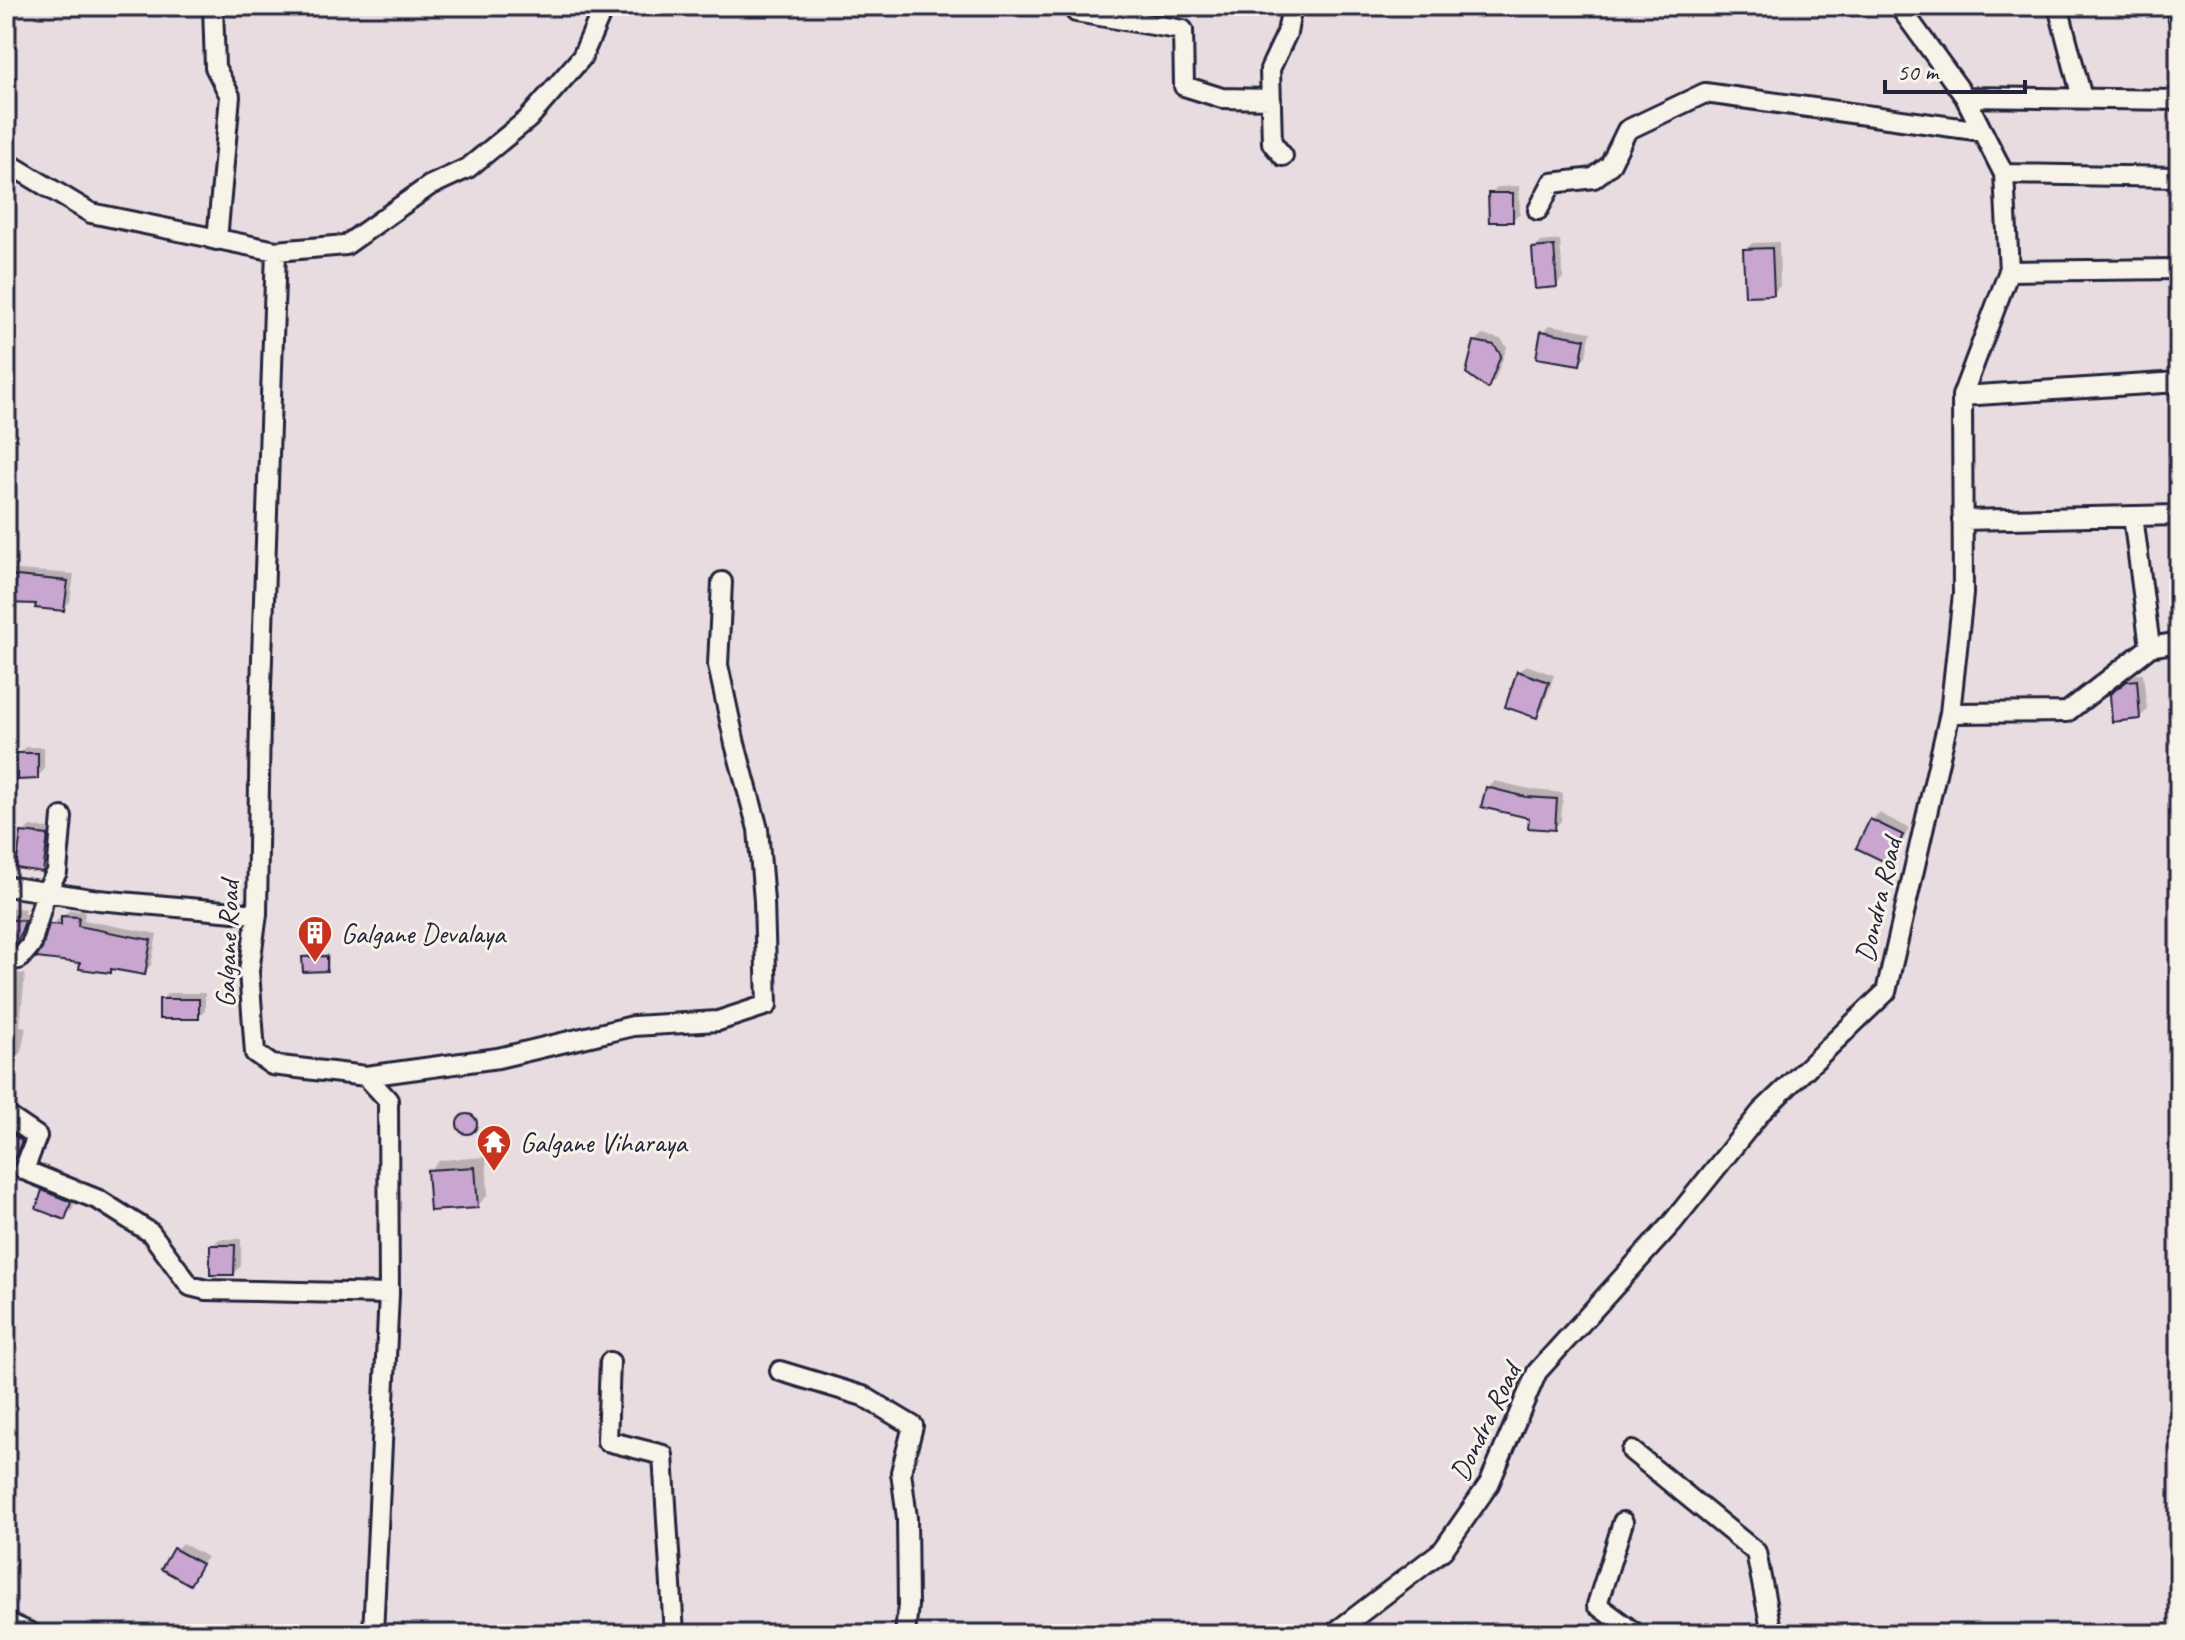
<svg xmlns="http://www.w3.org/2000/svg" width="2185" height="1640" viewBox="0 0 2185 1640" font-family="Caveat,sans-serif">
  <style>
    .shadow { fill: #0003 }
    .building { fill: #c8a6d0; stroke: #22223b; stroke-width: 2 }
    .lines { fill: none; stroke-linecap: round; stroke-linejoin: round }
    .minor-casing { stroke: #22223b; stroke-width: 24 }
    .minor { stroke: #f7f3e8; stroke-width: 18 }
    .labels { text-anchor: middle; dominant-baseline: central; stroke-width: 6; stroke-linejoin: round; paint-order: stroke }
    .street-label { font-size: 28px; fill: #22223b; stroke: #f7f3e8 }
    .poi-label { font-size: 28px; fill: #22223b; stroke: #f7f3e8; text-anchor: start }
  </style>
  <rect width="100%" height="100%" fill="#e9dce1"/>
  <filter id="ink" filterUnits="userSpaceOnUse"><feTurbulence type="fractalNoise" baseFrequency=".0125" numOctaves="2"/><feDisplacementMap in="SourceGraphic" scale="16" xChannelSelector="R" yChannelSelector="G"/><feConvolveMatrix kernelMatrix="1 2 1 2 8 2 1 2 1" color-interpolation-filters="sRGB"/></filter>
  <g filter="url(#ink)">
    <path class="shadow" d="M1519 186 1520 213 1512 220 1490 194 1497 187Z
      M1560 240 1563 278 1556 285 1534 249 1541 242Z
      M1779 242 1780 286 1773 293 1745 250 1752 243Z
      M1550 325 1591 332 1586 356 1579 363 1543 332Z
      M1482 335 1501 339 1507 347 1495 380 1488 387 1475 342Z
      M6 569 74 574 70 602 63 609 38 602 6 601Z
      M1526 665 1554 675 1543 708 1536 715 1518 672Z
      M2136 674H2143L2147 710 2140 717 2119 687Z
      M26 747H44V770L37 777 19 754Z
      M1495 781 1534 790 1563 793 1561 821 1554 828 1531 817 1488 788Z
      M1879 813 1909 828 1896 855 1889 862 1872 820Z
      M30 826 54 829 50 863 43 870 23 833Z
      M6 907 25 909 24 914H31L23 934 16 941 6 940Z
      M70 910 85 911 84 920 157 934 151 965 144 972 113 968 110 971 82 961 51 925Z
      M329 954V966L327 969 304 958 307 955Z
      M6 972 25 974 20 1026 26 1027 21 1052 14 1060 6 1058Z
      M168 993H205V1010L198 1017 161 1000Z
      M460 1122a9 9 0 1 1 18 0a9 9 0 1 1-18 0Z
      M6 1118 28 1133 19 1155 13 1162 6 1158Z
      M486 1157 488 1195 477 1206 429 1171 440 1160Z
      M51 1184 77 1195 72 1210 65 1217 44 1191Z
      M219 1239H241V1266L234 1273 212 1246Z
      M182 1543 207 1557 190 1582 175 1550Z"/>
    <path class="building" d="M1488 193H1513V222H1489Z
      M1554 246 1557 287 1535 289 1532 248Z
      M1772 248 1774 295 1745 296 1743 249Z
      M1541 331 1585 339 1580 365 1536 358Z
      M1474 341 1494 345 1501 355 1488 389 1466 373Z
      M6 575 68 581 64 611 35 608 36 604 6 603Z
      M1517 671 1549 682 1537 718 1505 707Z
      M2137 680 2140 719 2112 722 2110 694 2127 681Z
      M17 753H38V779L17 780Z
      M1486 787 1526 797 1557 799 1555 830 1528 828 1529 818 1481 807Z
      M1870 819 1903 835 1889 864 1856 848Z
      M21 832 48 835 43 872 16 868Z
      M61 916 79 917 78 926 151 940 145 975 111 969V973L79 969 80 963 36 958 42 949 49 924 61 925Z
      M6 919 25 921 17 943 6 942Z
      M327 956V971L303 972 302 957Z
      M159 999H199V1019H159Z
      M457 1124a10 10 0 1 1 20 0a10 10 0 1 1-20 0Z
      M6 1130 22 1141 6 1177Z
      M475 1167 478 1208 430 1211 427 1170Z
      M42 1190 71 1202 65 1220 36 1209Z
      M210 1245H235L234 1275H210Z
      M173 1548 202 1564 190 1585 161 1569Z"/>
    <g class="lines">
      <defs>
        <path id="minor" d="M2058 6 2082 98
          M2175 6 2179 19
          M1076 12 1183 30 1184 86 1222 98 1271 99
          M1965 97 2179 100
          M1283 156 1272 143 1270 69 1287 33 1292 6
          M6 162 91 213 276 251 346 245 429 186 468 168 528 119 582 57 604 6
          M2004 174 2179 177
          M1538 210 1552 183 1594 178 1610 165 1627 130 1705 93 1982 131
          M209 238 217 240 230 96 215 67 213 6
          M276 251 260 716 257 914 249 971 255 1053 272 1065 366 1076 388 1100 389 1294 373 1634
          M2009 271 2179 269
          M1962 396 2179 382
          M2133 516 2150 647 2179 642
          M1962 520 2179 515
          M1950 713 2067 712 2150 647
          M6 886 98 900 257 914
          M6 961 19 959 31 945 46 891 57 872 62 817
          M366 1076 498 1058 633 1026 718 1021 767 1005 764 901 758 829 735 744 718 665 722 582
          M6 1115 37 1136 24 1170 99 1200 151 1233 190 1286 206 1290 389 1294
          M610 1362 607 1441 663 1455 674 1634
          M780 1371 863 1396 913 1426 901 1472 907 1518 908 1605 905 1634
          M1632 1451 1756 1552 1772 1634
          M1623 1522 1597 1605 1636 1634
          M6 1622 33 1634
          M1333 1634 1443 1550 1489 1484 1537 1372 1672 1223 1761 1112 1886 992 1950 713 1963 594 1962 396 2009 271 2004 174 1965 97 1899 6"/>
      </defs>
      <use href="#minor" class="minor-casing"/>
      <use href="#minor" class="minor"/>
    </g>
  </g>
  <defs>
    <symbol id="building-pin" viewBox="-11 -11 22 30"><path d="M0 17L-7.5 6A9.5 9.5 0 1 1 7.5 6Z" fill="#c8321e" stroke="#f7f3e8"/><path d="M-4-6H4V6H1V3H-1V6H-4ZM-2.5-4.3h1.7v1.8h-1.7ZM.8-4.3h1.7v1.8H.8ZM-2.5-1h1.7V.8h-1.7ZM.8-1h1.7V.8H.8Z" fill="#fff"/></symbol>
    <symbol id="temple-pin" viewBox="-11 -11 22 30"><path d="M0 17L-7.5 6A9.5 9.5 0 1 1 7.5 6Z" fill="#c8321e" stroke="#f7f3e8"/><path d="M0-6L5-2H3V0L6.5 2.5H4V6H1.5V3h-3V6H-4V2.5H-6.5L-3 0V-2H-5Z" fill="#fff"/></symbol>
  </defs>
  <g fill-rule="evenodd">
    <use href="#building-pin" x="295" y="913" width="40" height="54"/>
    <use href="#temple-pin" x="474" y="1122" width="40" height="54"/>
  </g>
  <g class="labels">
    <g class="street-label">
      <text transform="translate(1878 900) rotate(-77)">Dondra Road</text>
      <text transform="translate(227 944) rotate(-88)">Galgane Road</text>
      <text transform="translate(1485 1422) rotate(-64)">Dondra Road</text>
    </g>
    <g class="poi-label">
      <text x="341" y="933">Galgane Devalaya</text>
      <text x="520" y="1142">Galgane Viharaya</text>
    </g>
  </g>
  <rect width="2185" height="1640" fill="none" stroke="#f7f3e8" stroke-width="32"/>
  <rect x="16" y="16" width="2153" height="1608" fill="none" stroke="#22223b" stroke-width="3" filter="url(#ink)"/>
  <path d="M1885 80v12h140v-12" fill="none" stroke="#22223b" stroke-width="4"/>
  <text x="1897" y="80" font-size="24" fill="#22223b" stroke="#f7f3e8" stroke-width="6" paint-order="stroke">50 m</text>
</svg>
